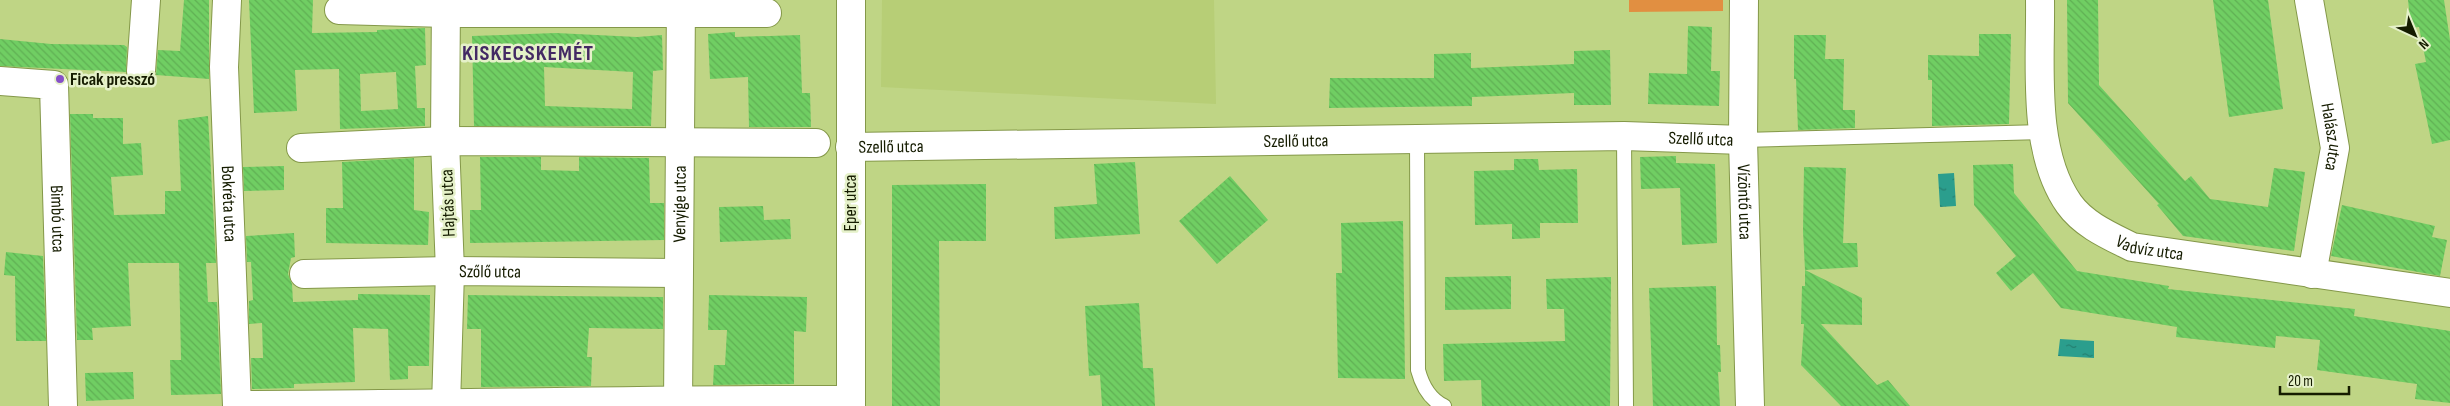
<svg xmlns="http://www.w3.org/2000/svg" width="2450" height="406" viewBox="0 0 2450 406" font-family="'Sofia Sans Condensed',sans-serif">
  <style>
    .built { fill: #b7ce76 }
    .green { fill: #e18f41 }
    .water { fill: url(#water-ripples) }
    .building { fill: url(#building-back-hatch); fill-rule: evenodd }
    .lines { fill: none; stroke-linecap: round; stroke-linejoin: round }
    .service-casing { stroke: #849849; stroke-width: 16 }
    .minor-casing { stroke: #849849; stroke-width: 30 }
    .service { stroke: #fff; stroke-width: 14 }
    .minor { stroke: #fff; stroke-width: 28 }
    .poi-dot { fill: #8650c8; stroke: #e5f1c9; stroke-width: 2 }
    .labels { text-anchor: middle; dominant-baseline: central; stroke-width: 5; stroke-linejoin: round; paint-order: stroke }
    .poi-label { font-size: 18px; font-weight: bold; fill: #151c00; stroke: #e5f1c9; text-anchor: start }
    .street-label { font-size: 18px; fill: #151c00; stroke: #e5f1c9 }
    .district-label { font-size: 22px; font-weight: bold; letter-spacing: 1px; fill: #432964; stroke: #e5f1c9 }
  </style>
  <defs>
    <pattern id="water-ripples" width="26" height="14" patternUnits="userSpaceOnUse" patternTransform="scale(1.25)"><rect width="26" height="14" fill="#2b9e8d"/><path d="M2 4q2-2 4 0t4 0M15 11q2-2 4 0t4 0" fill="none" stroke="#248071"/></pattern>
    <pattern id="building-back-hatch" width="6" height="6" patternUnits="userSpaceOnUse" patternTransform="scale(1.25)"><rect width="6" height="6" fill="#70ce63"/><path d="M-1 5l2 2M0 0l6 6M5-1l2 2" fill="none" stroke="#60b054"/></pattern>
  </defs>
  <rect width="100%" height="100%" fill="#bfd585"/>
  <path class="built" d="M882 0H1214L1216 104 881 87Z"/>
  <path class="green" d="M1629 0H1723V11L1629 12Z"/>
  <path class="water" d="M1954 173 1956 206 1940 207 1938 174Z
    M2060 339 2094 341V358L2058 356Z"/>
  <path class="building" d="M184 0H209V79L156 75 158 50 180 51Z
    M249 0H313L312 33 377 32V30L425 28 426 65 415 66 417 108H425V126L340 129 339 69 295 70 297 111 254 113ZM396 72 398 109 361 111 360 74Z
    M2067 0H2098L2099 85 2185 181 2191 176 2210 199 2268 207 2274 168 2305 172 2294 251 2183 236 2157 205 2159 204 2068 103Z
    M2213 0H2268L2283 109 2229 117Z
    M2408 0H2444L2450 40V140L2432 144 2415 64 2426 62 2419 27 2411 28Z
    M1688 26 1712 27 1711 71H1720L1719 106 1648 104 1649 73 1687 74Z
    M735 32V37L800 35 802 93H810L811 127H749L748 77 710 79 708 34Z
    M556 33 637 37 662 35 663 70 653 71 651 126H474L472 36ZM544 67 633 72 632 109 545 106Z
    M1979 34H2011L2009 124 1932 126V80H1928V55L1979 56Z
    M1794 35H1826L1825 59H1844L1843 110H1855V128L1798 130 1796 79H1794Z
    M0 39 51 44 124 45 127 47 126 72 0 66Z
    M1610 50 1611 105H1574V93L1472 97V106L1329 108 1330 78H1434V54L1471 53V68L1574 64V51Z
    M70 114H93V118H123V144L141 143 143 175 111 177 114 215 165 214V191H181L178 120 208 116 216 263H206L208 302H217L221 394 171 395 170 360H181L179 263H128L131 326 92 328 93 340H77Z
    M1676 156V163L1715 164 1717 243 1682 245 1680 188 1641 189 1640 157Z
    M480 157H541V170L579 171V157L649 158 650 203H664V240L470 243V210H481Z
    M414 158V210L429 212 428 245 326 243V208H343L342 162Z
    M1514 159H1538L1539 170 1577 169 1578 223H1540V238L1512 239V224L1475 225 1474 171 1514 170Z
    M1135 162 1140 234 1055 239 1054 207 1097 204 1094 164Z
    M2013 164 2014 193 2077 271 2169 286 2168 289 2355 309 2354 316 2450 331V403L2415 399 2417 384 2317 370 2320 340 2276 336 2275 348 2176 337 2177 327 2061 308 2033 273 2011 291 1996 273 2016 256 1974 205 1973 165Z
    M284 166V190L244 191 243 167Z
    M1804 167 1846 168 1843 243H1857L1858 267 1805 270 1803 231Z
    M1230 176 1268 220 1217 264 1179 221Z
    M986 184V241H939L940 406H892V185Z
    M2342 205 2435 226 2432 237 2447 240 2440 276 2331 256Z
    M763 206 764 220 790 219 791 239 720 242 719 207Z
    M1403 221 1405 379 1338 378 1336 273H1342L1341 223Z
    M294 233 295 257 291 258 288 274 292 284 293 302 358 300V294L430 295 429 366H408V379L390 380 388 329 353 328 355 382 294 384V388L252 389 251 358H263L262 323 249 324V301L253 300 251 262H247L246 236Z
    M6 252 43 256 46 341H16L15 276 4 275Z
    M1805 270 1862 298V325L1821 324 1877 385 1888 380 1910 406H1841L1801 365 1804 324H1801L1802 286H1805Z
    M1511 276V309L1445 310V277Z
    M1611 277 1610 406H1482L1481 380 1444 381 1443 344 1565 341 1564 309H1547L1546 279Z
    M1716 286 1717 345H1720L1721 372H1718L1720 406H1653L1649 288Z
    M468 295 663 297V329L589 328 587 357H592L591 386 481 387V329H467Z
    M709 295 807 297 806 332 794 331V384L713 385 714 365H725L727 330H708Z
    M1139 303 1143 368H1153L1155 406H1102L1100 375 1089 376 1085 306Z
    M133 372 134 399 86 401 85 373Z"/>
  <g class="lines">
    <defs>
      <path id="service" d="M1624 136 1626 406
        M1417 139 1418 370C1422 385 1429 399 1444 406
        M1743 140 2042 132"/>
      <g id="minor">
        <path id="s1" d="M227 0 224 67 237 406"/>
        <path d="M851 0V406"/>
        <path id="s2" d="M1744 0 1743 140 1750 406"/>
        <path id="s3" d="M2040 0C2041 64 2031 150 2069 204 2084 225 2110 236 2132 247L2450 293"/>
        <path id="s4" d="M2309 0 2335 148 2312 274"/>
        <path d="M339 10 446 13H767"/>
        <path d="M141 71 146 0"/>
        <path id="s5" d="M0 81 54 85 63 406"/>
        <path id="s6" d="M850 147 1624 136 1743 140"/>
        <path d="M301 148 445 141 816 143"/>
        <path id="s7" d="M304 274 450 271 678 273"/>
        <path d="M237 405C442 405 646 399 851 400"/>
        <path d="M446 406 450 271 445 141 446 0"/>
        <path id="s8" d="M678 406 681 0"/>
      </g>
    </defs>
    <use href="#service" class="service-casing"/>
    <use href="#minor" class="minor-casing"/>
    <use href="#service" class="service"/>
    <use href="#minor" class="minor"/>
  </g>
  <circle class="poi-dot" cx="60" cy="79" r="5"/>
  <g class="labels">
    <g class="poi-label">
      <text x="70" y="79">Ficak presszó</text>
    </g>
    <g class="street-label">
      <text stroke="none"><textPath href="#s4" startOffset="139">Halász utca</textPath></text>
      <text stroke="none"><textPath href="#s6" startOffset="851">Szellő utca</textPath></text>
      <text stroke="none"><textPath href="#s6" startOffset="446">Szellő utca</textPath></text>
      <text stroke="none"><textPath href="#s6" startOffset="41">Szellő utca</textPath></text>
      <text stroke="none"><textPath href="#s1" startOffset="204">Bokréta utca</textPath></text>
      <text transform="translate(448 203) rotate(-92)">Hajtás utca</text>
      <text stroke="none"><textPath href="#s8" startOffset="202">Venyige utca</textPath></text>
      <text transform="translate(850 203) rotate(-90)">Eper utca</text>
      <text stroke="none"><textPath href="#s2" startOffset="202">Vízöntő utca</textPath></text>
      <text stroke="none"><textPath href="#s5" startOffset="188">Bimbó utca</textPath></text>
      <text stroke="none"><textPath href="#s3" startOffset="304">Vadvíz utca</textPath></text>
      <text stroke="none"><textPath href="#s7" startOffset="186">Szőlő utca</textPath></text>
    </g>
    <g class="district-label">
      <text x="528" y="53">KISKECSKEMÉT</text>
    </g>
  </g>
  <g transform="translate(2415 35) rotate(136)" stroke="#e5f1c9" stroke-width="4" paint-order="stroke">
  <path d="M0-4L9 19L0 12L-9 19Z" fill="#151c00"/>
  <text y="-8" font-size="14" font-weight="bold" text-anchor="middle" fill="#151c00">N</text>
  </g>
  <path d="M2280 386v8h69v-8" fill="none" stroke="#151c00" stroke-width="2.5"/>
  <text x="2288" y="386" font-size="15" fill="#151c00" stroke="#e5f1c9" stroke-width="4" paint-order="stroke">20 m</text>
</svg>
